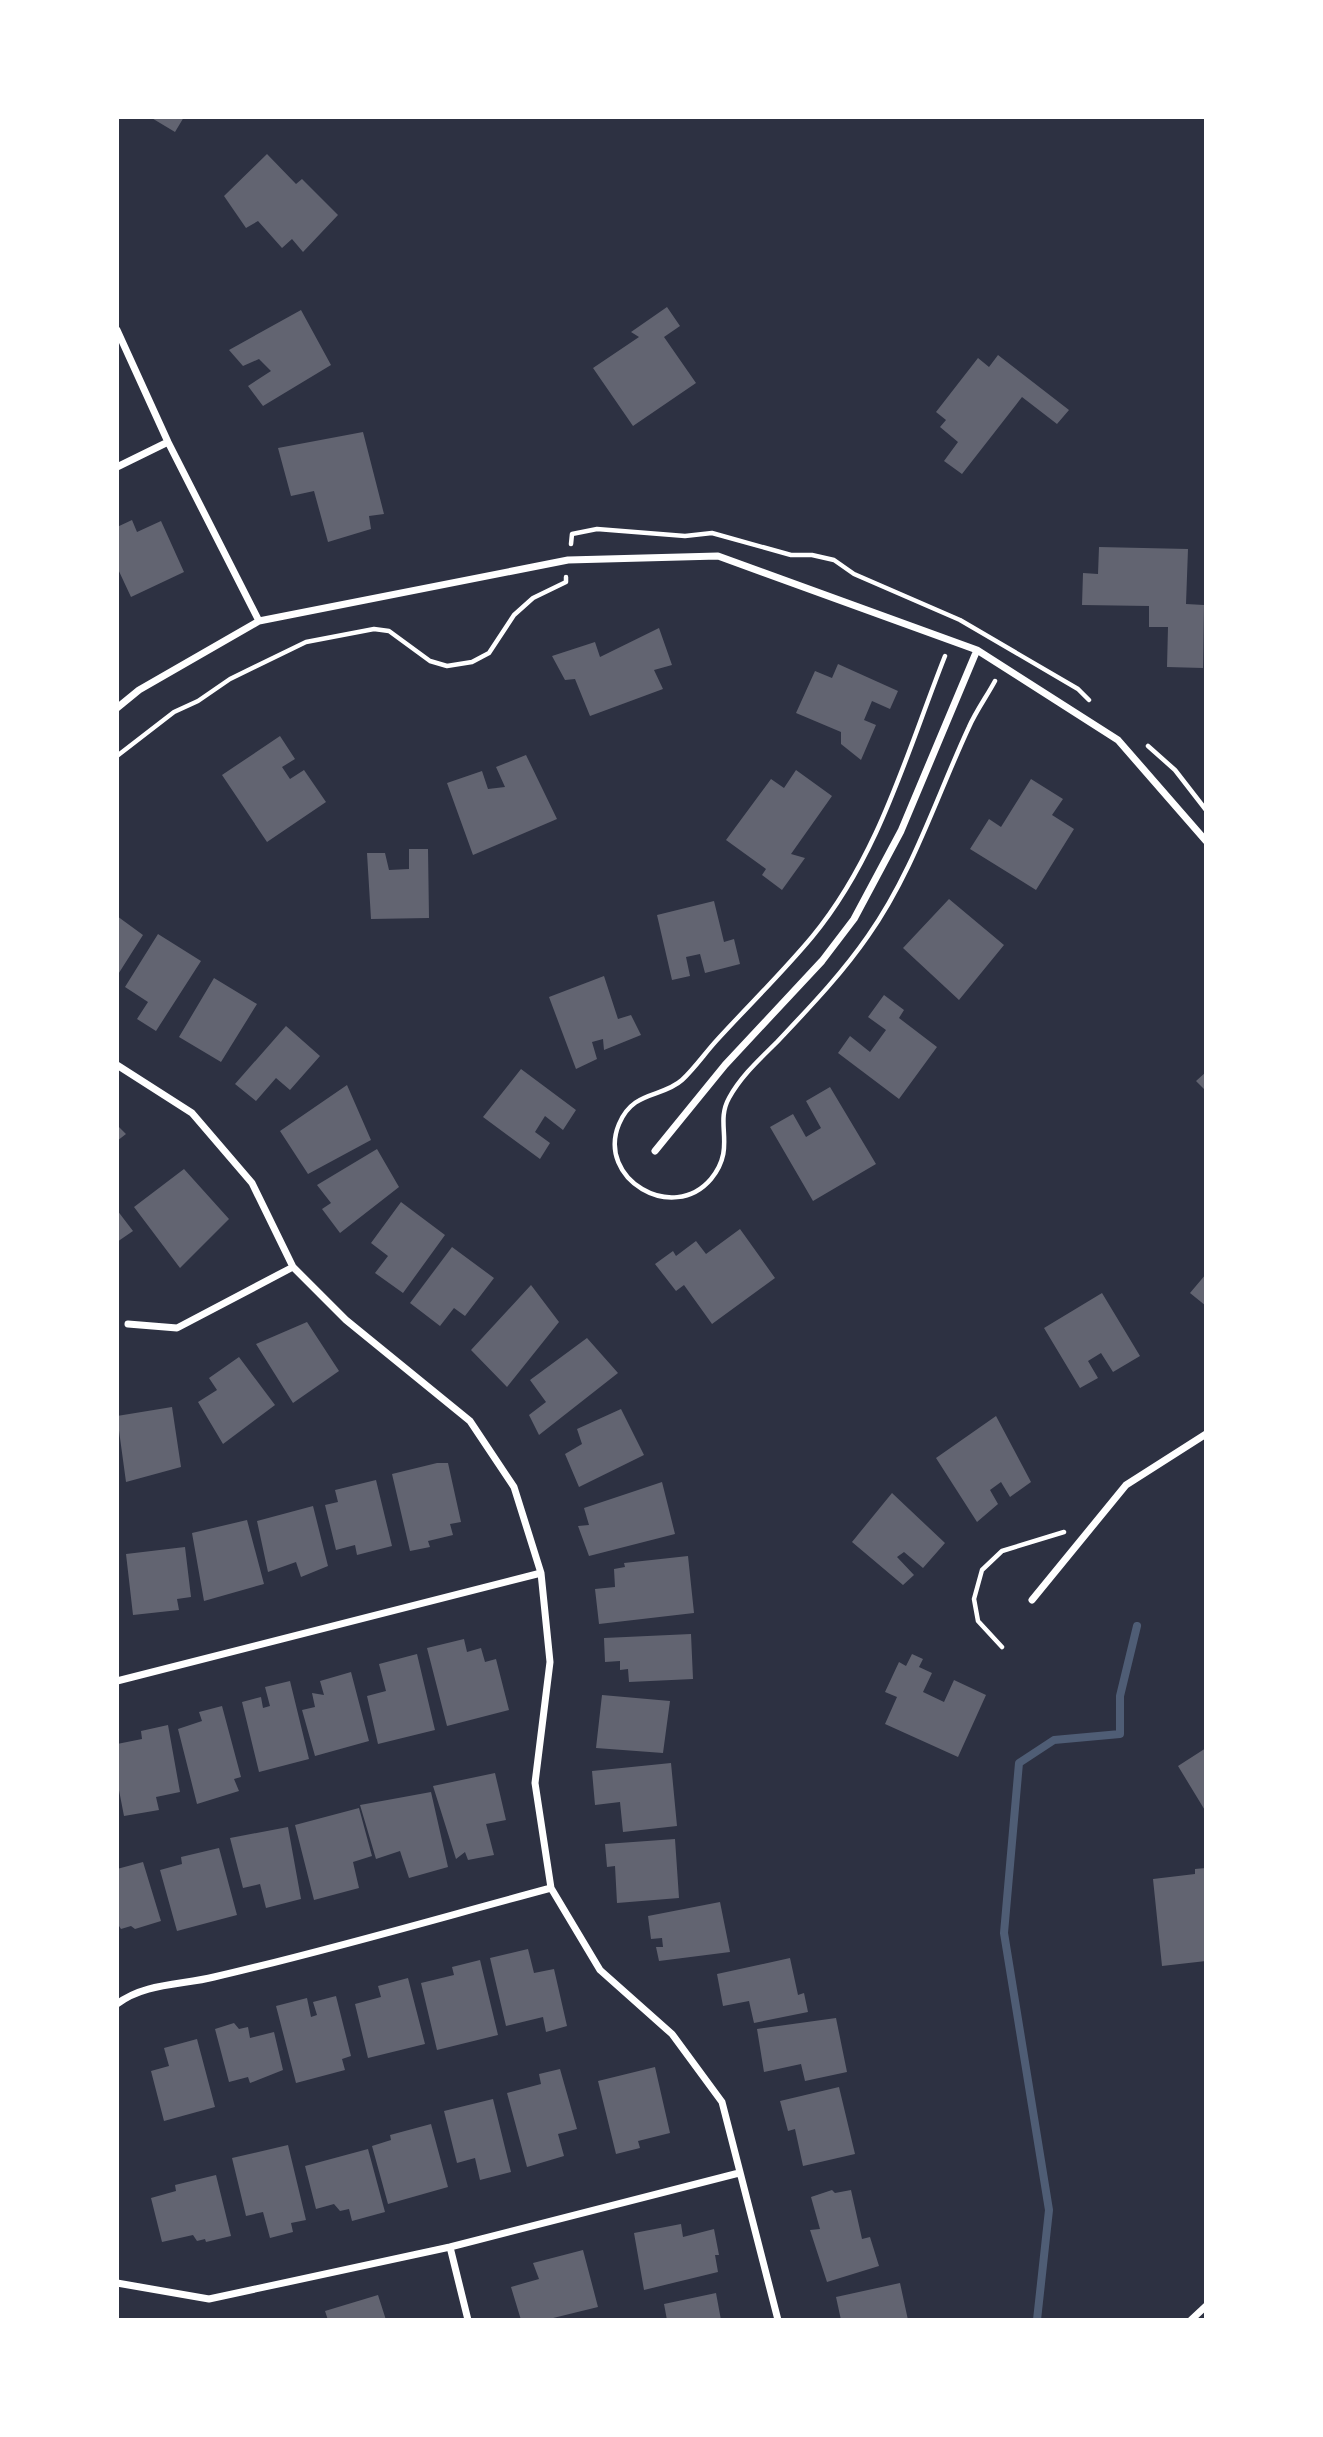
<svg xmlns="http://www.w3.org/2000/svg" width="1323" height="2437" viewBox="0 0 1323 2437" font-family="'DejaVu Sans',sans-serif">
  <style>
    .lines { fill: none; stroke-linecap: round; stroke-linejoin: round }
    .stream { stroke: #4f5d75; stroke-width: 8 }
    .building { fill: #626471 }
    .path { stroke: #fff; stroke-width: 4.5 }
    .minor { stroke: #fff; stroke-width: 7 }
  </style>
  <rect width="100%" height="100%" fill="#2d3142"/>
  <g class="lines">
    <path class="stream" d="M1037 2320 1049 2210 1004 1933 1019 1763 1054 1740 1120 1734V1696L1137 1626"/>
  </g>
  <path class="building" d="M150 117H184L175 132Z
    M267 154 296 184 302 179 338 215 303 252 292 239 282 248 258 221 246 228 224 196Z
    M667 307 680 326 664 337 696 383 633 426 593 368 639 337 631 332Z
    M301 310 331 365 263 406 248 386 271 371 259 359 243 366 229 350Z
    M998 355 1069 410 1057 424 1022 397 962 474 944 461 958 442 940 427 946 420 936 412 978 358 989 367Z
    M363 432 384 514 369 516 371 529 328 542 314 491 291 496 278 448Z
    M132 520 137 532 161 521 184 572 131 597 117 567V527Z
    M1099 547 1188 549 1186 604 1204 605 1203 668 1167 667 1168 627H1149V606L1082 605 1083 573 1098 574Z
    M659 628 672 665 654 670 663 689 590 716 575 679 565 680 552 656 595 642 600 657Z
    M838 664 898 691 890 709 872 701 864 720 876 725 861 760 841 744V732L796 713 815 671 832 678Z
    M280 736 295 759 282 767 290 779 304 770 326 802 267 842 222 775Z
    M526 755 557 819 473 855 447 783 482 771 488 789 505 787 496 767Z
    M796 770 832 796 791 854 805 858 782 890 762 875 766 869 726 840 771 779 784 788Z
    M1031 779 1063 799 1052 815 1074 829 1036 890 970 849 989 819 1001 827Z
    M409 849H428L429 918 371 919 367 853H385L389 870 409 869Z
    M949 899 1004 945 959 1000 903 948Z
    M714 901 724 942 734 939 740 964 705 973 700 954 686 957 690 976 672 980 657 915Z
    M117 916 143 935 117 976Z
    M158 934 201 961 156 1031 137 1019 148 1002 125 987Z
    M604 976 618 1019 631 1015 641 1035 604 1050 603 1039 592 1042 597 1059 576 1069 549 997Z
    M214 978 257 1004 221 1062 179 1037Z
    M884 995 904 1010 899 1018 937 1047 899 1099 838 1053 850 1036 870 1052 886 1030 868 1017Z
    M286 1026 320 1056 290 1090 276 1078 256 1101 235 1084Z
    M521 1069 576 1110 563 1130 545 1116 535 1132 550 1143 540 1159 483 1117Z
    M1206 1072V1091L1196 1081Z
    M347 1085 371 1140 308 1174 280 1131Z
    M830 1087 876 1164 813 1201 770 1127 793 1114 806 1137 821 1128 806 1101Z
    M117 1125 126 1134 117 1141Z
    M377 1149 399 1187 340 1233 322 1209 331 1203 317 1185Z
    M184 1169 229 1219 180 1268 134 1207Z
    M401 1202 445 1235 403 1293 375 1273 388 1256 371 1243Z
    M117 1210 133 1231 117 1242Z
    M740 1229 775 1278 712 1324 684 1285 676 1291 655 1264 673 1251 676 1256 696 1241 706 1254Z
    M452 1247 494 1278 465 1316 454 1308 440 1326 410 1303Z
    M1206 1274V1306L1190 1293Z
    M531 1285 559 1322 507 1387 471 1350Z
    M1102 1293 1140 1356 1113 1372 1101 1353 1088 1361 1098 1378 1080 1388 1044 1328Z
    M307 1322 339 1371 293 1403 256 1344Z
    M587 1338 618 1373 539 1435 529 1415 546 1402 530 1380Z
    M239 1357 275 1405 223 1444 198 1402 217 1390 209 1378Z
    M172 1407 181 1467 126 1482 117 1416Z
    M621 1409 644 1455 579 1487 565 1454 582 1444 577 1429Z
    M996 1416 1031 1482 1010 1497 1001 1482 990 1490 998 1504 977 1522 936 1458Z
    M437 1463H448L461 1522 450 1524 453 1535 428 1541 430 1547 410 1551 392 1474Z
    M376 1480 392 1546 357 1555 355 1545 336 1550 325 1505 338 1502 335 1490Z
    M662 1482 675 1534 589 1556 578 1526 589 1525 584 1508Z
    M892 1493 945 1543 923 1568 904 1552 897 1557 914 1575 903 1585 852 1542Z
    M313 1506 328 1566 301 1577 296 1562 268 1572 257 1521Z
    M247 1520 264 1584 204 1601 192 1533Z
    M185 1547 191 1597 177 1599 179 1610 133 1615 126 1554Z
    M688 1556 694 1613 599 1624 595 1589 615 1587 614 1569 625 1567 624 1563Z
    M691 1634 693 1679 629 1682 628 1669 620 1670V1661L605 1662 604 1638Z
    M464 1639 467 1652 481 1648 485 1662 496 1659 509 1710 447 1726 427 1648Z
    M417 1654 435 1730 378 1744 367 1696 386 1691 379 1664Z
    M912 1654 923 1659 919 1667 932 1673 923 1692 944 1702 954 1680 986 1695 958 1757 885 1724 897 1697 885 1692 899 1662 906 1666Z
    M351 1672 369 1741 315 1756 302 1710 315 1707 312 1693 324 1695 320 1681Z
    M290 1681 309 1759 259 1772 242 1702 261 1697 263 1708 270 1706 265 1687Z
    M602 1695 670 1701 663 1753 596 1748Z
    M222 1706 241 1777 234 1779 239 1791 197 1804 178 1729 202 1721 199 1712Z
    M168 1725 180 1792 156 1797 159 1810 124 1816 117 1780V1744L142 1739 141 1731Z
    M1206 1748V1812L1178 1766Z
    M671 1763 677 1826 623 1832 620 1802 595 1805 592 1771Z
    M495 1773 506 1820 486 1824 494 1855 468 1860 465 1852 456 1859 433 1786Z
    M431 1792 448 1867 409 1878 400 1851 376 1859 360 1805Z
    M359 1808 372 1856 353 1862 359 1888 314 1900 295 1825Z
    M288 1827 301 1899 266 1908 260 1884 243 1888 230 1838Z
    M675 1839 679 1898 617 1903 615 1866 607 1867 605 1844Z
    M219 1848 237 1915 177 1931 160 1870 182 1864 181 1857Z
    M143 1862 161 1921 135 1929 131 1926 121 1929 117 1923V1869Z
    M1206 1868V1961L1162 1966 1153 1879 1195 1874V1869Z
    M720 1902 730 1952 659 1961 656 1947H663L662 1938 651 1939 648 1916Z
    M528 1949 534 1973 554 1969 567 2026 546 2032 543 2017 506 2026 490 1958Z
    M790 1958 798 1995 804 1993 808 2012 754 2023 749 2001 723 2006 717 1974Z
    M480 1960 498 2035 437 2050 421 1983 454 1975 452 1967Z
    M408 1978 425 2044 368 2058 355 2004 381 1997 378 1986Z
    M336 1996 351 2056 342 2059 345 2070 296 2083 276 2006 307 1998 311 2017 317 2015 313 2002Z
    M836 2018 847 2072 805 2081 801 2064 764 2072 757 2029Z
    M234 2023 239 2029 248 2027 250 2038 274 2032 283 2070 250 2083 248 2077 229 2082 215 2029Z
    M197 2039 215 2107 164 2121 151 2071 169 2066 164 2048Z
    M655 2067 670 2133 638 2141 640 2148 616 2154 598 2081Z
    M560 2069 577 2129 558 2134 564 2156 527 2167 507 2093 541 2084 539 2074Z
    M839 2087 855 2154 803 2166 795 2129 788 2131 780 2101Z
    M493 2099 511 2172 480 2180 475 2158 457 2163 444 2111Z
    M431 2124 448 2187 388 2204 372 2146 391 2140 390 2135Z
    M288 2145 306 2220 291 2223 293 2232 270 2238 263 2212 246 2216 232 2158Z
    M368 2149 385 2212 352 2221 349 2209 340 2211 334 2204 316 2209 305 2166Z
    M216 2175 231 2236 206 2242 205 2239 197 2241 193 2235 162 2242 151 2198 176 2191 175 2185Z
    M832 2190 835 2193 851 2190 862 2239 870 2237 879 2266 827 2282 810 2230 820 2229 811 2197Z
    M681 2224 683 2237 714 2229 719 2255H715L718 2272 644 2290 634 2233Z
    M583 2250 598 2307 545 2320H521L511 2287 539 2279 533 2263Z
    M900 2283 908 2320H841L836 2297Z
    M716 2293 721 2320H667L664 2304Z
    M378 2295 386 2320H328L325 2311Z"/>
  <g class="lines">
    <path class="path" d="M571 544 572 534 597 529 685 536 712 533 791 555H812L834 560 854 574 960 620 1078 689 1089 700
      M945 656C907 752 879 856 812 937 782 973 749 1005 717 1040 705 1053 695 1068 682 1080 662 1098 633 1090 619 1124 596 1179 673 1224 711 1179 737 1147 714 1125 729 1098 741 1076 760 1059 777 1042 809 1008 841 975 868 936 913 872 936 798 969 727 976 711 987 696 995 681
      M1148 746 1175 770 1206 810
      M117 756 174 712 198 701 230 679 306 642 374 629 389 631 430 661 447 666 472 662 489 653 514 615 533 598 566 582V577
      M1002 1647 978 1621 974 1599 982 1570 1002 1551 1064 1532"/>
    <path class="minor" d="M117 330 168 442 259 621
      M117 467 168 442
      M117 708 139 690 259 621 568 560 718 556 977 650 1118 740 1206 841
      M117 1065 192 1113 252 1183 293 1267 346 1320 470 1421 514 1487 541 1573 550 1662 535 1783 551 1888 600 1970 672 2034 722 2102 778 2320
      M655 1151 725 1065 822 961 854 919 901 831 977 650
      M128 1324 177 1328 293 1267
      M1032 1600 1126 1485 1206 1434
      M117 1681 541 1573
      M117 2004C144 1983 182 1985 214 1977 327 1951 439 1918 551 1888
      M450 2247 468 2320
      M117 2283 209 2299 450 2247 739 2173
      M1191 2320 1206 2306"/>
  </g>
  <rect width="1323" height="2437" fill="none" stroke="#ffffff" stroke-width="238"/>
</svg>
